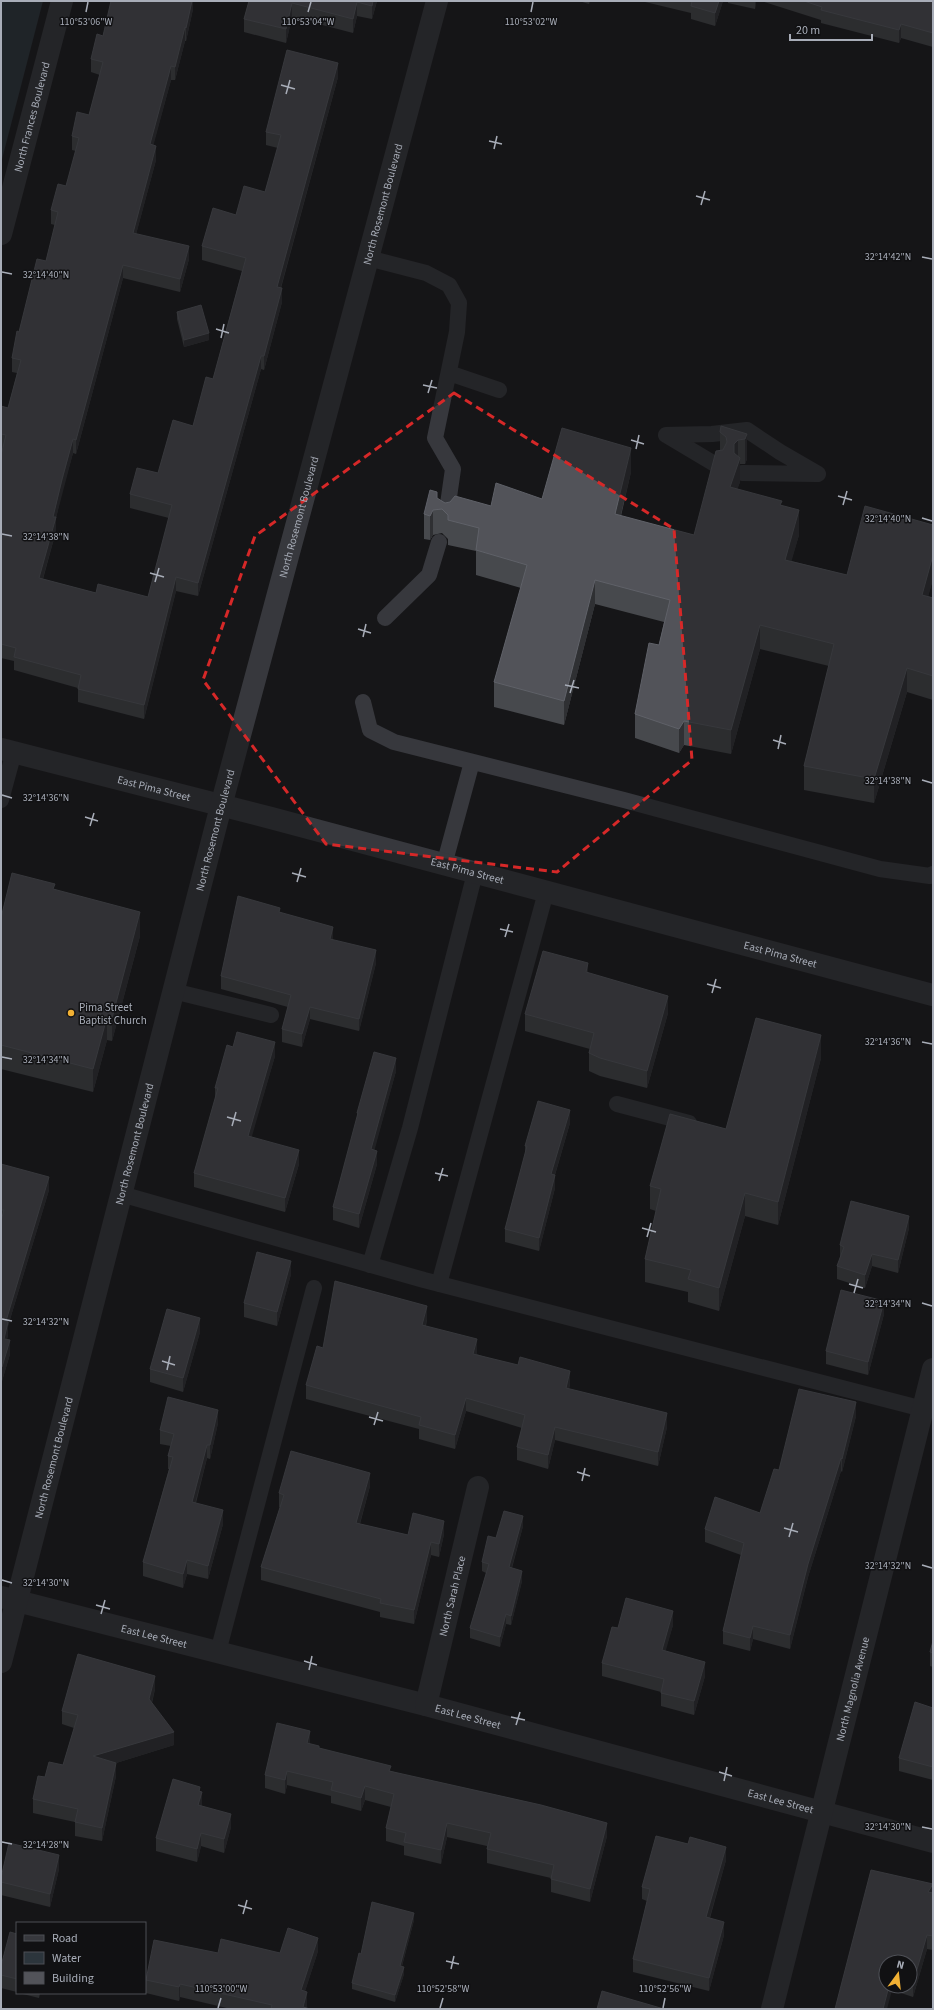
<svg xmlns="http://www.w3.org/2000/svg" width="934" height="2010" viewBox="0 0 934 2010" font-family="'Source Sans 3',sans-serif">
  <style>
    .water { fill: #2c353c }
    .lines { fill: none; stroke-linecap: round; stroke-linejoin: round }
    .service { stroke: #37383d; stroke-width: 16 }
    .minor { stroke: #37383d; stroke-width: 22 }
    .tertiary { stroke: #37383d; stroke-width: 22 }
    .wall { fill: #47494d; fill-rule: evenodd }
    .shaded-wall { fill: #2f3033 }
    .building { fill: #525359; stroke: #5f6168 }
    .marked { fill: none; stroke: #d62828; stroke-width: 3; stroke-dasharray: 8 5; stroke-linejoin: round }
    .ticks { fill: none; stroke: #a8adb8; stroke-width: 1.5 }
    .poi-dot { fill: #f2b134; stroke: #111113; stroke-width: 1.5 }
    .labels { text-anchor: middle; dominant-baseline: central; stroke-width: 3; stroke-linejoin: round; paint-order: stroke }
    .street-label { font-size: 11px; fill: #a8adb8; stroke: #111113 }
    .poi-label { font-size: 11px; fill: #a8adb8; stroke: #111113; text-anchor: start }
    .ticks-label { font-size: 10px; text-anchor: middle; fill: #a8adb8; stroke: #111113; stroke-width: 3; stroke-linejoin: round; paint-order: stroke }
  </style>
  <rect width="100%" height="100%" fill="#161618"/>
  <path class="water" d="M1 1H43L1 163Z"/>
  <g class="lines">
    <path class="service" d="M368 258 426 273 449 285 459 303 457 332 435 438 453 469 446 518
      M449 373 499 390
      M666 435 712 434 747 430 780 452 818 474
      M666 435 718 466
      M742 473 817 474
      M385 618 429 575 439 542
      M363 702 370 730 394 742 624 800 880 869 930 876 933 874
      M1 800 14 752
      M444 865 472 762
      M173 991 271 1015
      M617 1104 689 1123
      M121 1194 424 1280 923 1409
      M370 1265 410 1128 475 873
      M439 1284 546 892
      M218 1652 314 1288"/>
    <g class="minor">
      <path id="s1" d="M1 234 62 1"/>
      <path id="s2" d="M1 1597 426 1705 933 1842"/>
      <path id="s3" d="M426 1705 478 1487"/>
      <path id="s4" d="M772 2009 933 1369"/>
    </g>
    <g class="tertiary">
      <path id="s5" d="M1 749 271 818 933 995"/>
      <path id="s6" d="M1 1662 221 806 437 1"/>
    </g>
  </g>
  <path class="wall" d="M109 1H193V9L186 41H185L175 80H171L153 145 156 160 136 234 189 259 180 292 123 278 76 454 73 453 62 492 56 518V531L43 579 96 593 148 597 169 518 130 508V494L158 473 193 426 213 379 242 271 202 260V246L236 215 265 192 278 148 266 145V132L338 77 281 288 282 302 264 370 261 369 198 596 176 591 144 719 78 702V688L14 670V661L1 658V455L3 448 1 447V406L8 408 17 373 12 372V358L19 332 46 261 55 225 51 224V210L66 186 76 151 72 150V136L89 115 100 75 91 72V59L103 36 111 2Z
    M249 1H377L372 19 357 16 353 33 292 17 286 43 244 32V19Z
    M579 1H590L589 4Z
    M641 1H723L715 26 691 19V13Z
    M728 1H756L755 9 728 3Z
    M761 1H933V47L901 38 899 43 821 23V20Z
    M177 312 209 340 184 347 177 319Z
    M720 432 747 434V459L745 464H740V482L737 489 782 506 799 535 791 561 847 575 933 525V579L928 596 933 598V700L907 692 874 803 804 790V766L829 666 760 649 731 754 684 745 679 753 635 738V714L659 645 664 622 595 604 564 725 494 707V682L521 588 476 575V551L448 545V539L442 533 433 535 430 540 424 539V514L437 498 445 503 491 506 542 499 631 472 621 516 694 535 720 450Z
    M55 889 140 936 112 1041 107 1040 93 1092 1 1069V918Z
    M280 912 333 940 376 963 359 1031 310 1019 302 1047 282 1042V1029L288 1007 221 989V976Z
    M588 973 668 1013 647 1088 600 1076 589 1071V1053L590 1049 525 1031V1014Z
    M233 1047 275 1056 251 1137 299 1164 285 1212 194 1187V1173L215 1100V1088Z
    M821 1058 778 1225 745 1216 719 1311 688 1302V1292L645 1282V1259L656 1211 650 1209V1186Z
    M396 1071 374 1150 377 1164 359 1228 333 1220V1207L357 1119V1113Z
    M570 1123 555 1175V1188L539 1251 505 1242V1229L525 1154V1146Z
    M1 1164 49 1190 8 1326V1335L7 1339 10 1354 2 1381H1Z
    M909 1228 898 1273 872 1266 865 1288 837 1279V1266L840 1258V1245Z
    M291 1274 277 1326 244 1317V1303Z
    M884 1314 868 1375 826 1364V1351Z
    M427 1319 426 1326 477 1353 476 1354 570 1384 569 1389 667 1427 658 1466 555 1440 548 1469 517 1460V1447L522 1428 466 1411 455 1449 419 1439V1429L306 1399V1385L323 1348Z
    M200 1332 183 1392 150 1382V1369Z
    M856 1416 842 1472 841 1471 808 1577 790 1649 753 1639 750 1651 723 1644V1631L741 1555 705 1542V1529L760 1513 779 1470Z
    M218 1423 210 1459 207 1458 196 1503 223 1524 208 1579 187 1574 183 1588 143 1576V1562L169 1469H168V1456L171 1446 160 1444V1430Z
    M370 1486 360 1524 408 1535 444 1534 439 1557 431 1555 414 1624 380 1617V1612L261 1580V1567L280 1507H279V1493Z
    M523 1526 512 1568 522 1581 511 1625 506 1624 500 1647 470 1638V1628L486 1573 482 1571V1562L496 1538Z
    M673 1625 665 1651 705 1676 694 1715 661 1706V1692L602 1676V1663L618 1628Z
    M933 1641V1667L930 1666V1652Z
    M155 1689 152 1703 174 1745 116 1763V1776L102 1841 75 1836V1822L33 1813V1799L45 1777 63 1765 74 1728 62 1724V1711Z
    M933 1708V1780L899 1771V1758Z
    M310 1744 319 1748 391 1771 607 1836 590 1902 551 1892V1878L487 1863V1846L447 1837 441 1864 404 1855V1846L386 1841V1828L391 1807 365 1800 361 1811 331 1803V1796L287 1785 285 1794 265 1788V1775Z
    M200 1791 202 1806 231 1827 224 1853 201 1846 197 1862 156 1851V1838Z
    M726 1860 710 1918 724 1935 709 1991 633 1972V1959L647 1901 642 1899V1887Z
    M59 1869 50 1907 1 1895V1878Z
    M933 1884V1950L927 1949 913 1997 892 1990 835 2009ZM886 1962H910V1986H886Z
    M414 1920 402 1966 404 1974 395 2002 352 1989V1983L361 1954Z
    M17 1934V1992L1 1988V1966Z
    M318 1951 305 1991 307 2005 306 2008 310 2009H231L180 1997 179 2001 146 1993V1980L218 1953H280Z
    M19 1993H40L39 1998Z"/>
  <path class="shaded-wall" d="M192 1H193V9L186 41V28Z
    M373 1H377L372 19V6Z
    M719 1H723L715 26V13Z
    M755 1H756L755 9Z
    M357 2V16L353 33V19Z
    M292 3V17L286 43V29Z
    M901 24V38L899 43V30Z
    M185 27V41L175 80V67Z
    M338 63V77L277 301V287Z
    M171 66V80L150 158V144Z
    M156 146V160L133 246V233Z
    M189 246V259L180 292V279Z
    M123 265V278L76 454V440Z
    M282 288V302L264 370V356Z
    M209 333V340L184 347V340Z
    M261 356V369L198 596V583Z
    M747 434V459L745 464V439Z
    M73 439V453L56 518V531L39 592V578L53 517Z
    M738 440V463L740 458V482L730 511V487L734 444Z
    M631 448V472L615 539V514Z
    M433 510V535L430 540V516Z
    M799 510V535L785 584V560Z
    M933 555V579L922 619V595Z
    M176 577V591L144 719V705Z
    M595 580V604L564 725V701Z
    M760 625V649L731 754V730Z
    M907 668V692L874 803V779Z
    M684 721V745L679 753V729Z
    M140 912V936L112 1041V1018Z
    M333 927V940L330 939Z
    M376 950V963L359 1031V1019Z
    M588 963V981L586 972Z
    M668 996V1013L647 1088V1071Z
    M310 1007V1019L302 1047V1034Z
    M107 1017V1040L93 1092V1069Z
    M821 1035V1058L778 1225V1202Z
    M275 1042V1056L248 1150V1136Z
    M396 1058V1071L371 1163V1149Z
    M570 1110V1123L551 1188V1174Z
    M299 1150V1164L285 1212V1198Z
    M377 1151V1164L359 1228V1214Z
    M555 1175V1188L539 1251V1238Z
    M49 1177V1190L8 1326V1335L4 1352V1339L6 1321Z
    M745 1193V1216L719 1311V1288Z
    M909 1216V1228L898 1273V1260Z
    M872 1254V1266L865 1288V1275Z
    M291 1261V1274L277 1326V1312Z
    M884 1301V1314L868 1375V1362Z
    M427 1306V1319L422 1338V1325Z
    M200 1318V1332L183 1392V1378Z
    M477 1339V1353L473 1367V1354Z
    M10 1340V1354L2 1381V1367Z
    M570 1371V1384L566 1401V1388Z
    M466 1398V1411L455 1449V1435Z
    M856 1402V1416L842 1472V1459Z
    M218 1410V1423L210 1459V1445Z
    M667 1413V1427L658 1466V1452Z
    M555 1427V1440L548 1469V1455Z
    M207 1445V1458L192 1515V1502Z
    M841 1458V1471L808 1577 790 1649V1635L808 1564Z
    M370 1473V1486L356 1537V1523Z
    M223 1510V1524L208 1579V1566Z
    M523 1516V1526L509 1577V1567Z
    M444 1521V1534L439 1557V1544Z
    M431 1542V1555L414 1624V1610Z
    M187 1560V1574L183 1588V1574Z
    M522 1571V1581L511 1625V1616Z
    M673 1611V1625L662 1664V1650Z
    M506 1614V1624L500 1647V1637Z
    M753 1626V1639L750 1651V1638Z
    M705 1662V1676L694 1715V1701Z
    M155 1676V1689L149 1713V1699Z
    M310 1731V1744L307 1743Z
    M174 1732V1745L116 1763V1776L102 1841V1828L93 1756Z
    M287 1771V1785L285 1794V1780Z
    M365 1786V1800L361 1811V1798Z
    M200 1787V1800L202 1792V1805L198 1818 199 1791Z
    M231 1814V1827L224 1853V1839Z
    M447 1823V1837L441 1864V1850Z
    M607 1823V1836L590 1902V1889Z
    M201 1833V1846L197 1862V1849Z
    M726 1847V1860L706 1930V1917Z
    M59 1855V1869L50 1907V1894Z
    M933 1884V1897L928 1892Z
    M414 1913V1920L400 1973V1966Z
    M724 1922V1935L709 1991V1978Z
    M927 1935V1949L913 1997V1983Z
    M318 1938V1951L301 2004V1990Z
    M404 1967V1974L395 2002V1995Z
    M180 1984V1997L179 2001V1987Z
    M889 1986H892V1990L887 2009H883Z
    M307 1992V2005L306 2009 303 2007Z"/>
  <path class="building" d="M111 1H192L186 28 185 27 175 67 171 66 150 144 156 146 133 233 189 246 180 279 123 265 76 440 73 439 62 479 53 517H56L39 578 96 593 98 584 148 597 172 505 130 494 137 468 158 473 173 420 193 426 206 377 213 379 246 258 202 246 213 208 236 215 244 186 265 192 281 135 266 132 287 50 338 63 277 287 282 288 264 356H261L198 583 176 577 144 705 78 689 81 675 14 657 16 648 1 644V455L6 435 1 434V406L8 408 21 360 12 358 17 331 19 332 37 259 46 261 58 212 51 210 58 184 66 186 79 138 72 136 77 112 89 115 103 62 91 59 97 34 103 36Z
    M249 1H373L372 6 357 2 353 19 292 3 286 29 244 19Z
    M692 1H719L715 13 691 6Z
    M804 1H933V33L901 24 899 30 821 10 822 7Z
    M201 305 209 333 184 340 177 312Z
    M721 426 747 434 745 439 738 440 734 444V453L740 458 730 487 782 501 780 505 799 510 785 560 847 575 865 506 933 525V555L922 595 933 598V676L907 668 874 779 804 766 834 644 760 625 731 730 684 721 679 729 635 714 649 643 659 645 670 600 595 580 564 701 494 682 527 565 476 550 479 528 448 520V515L442 509 433 510 430 516 424 514 430 490 437 492V498L445 503 450 502 455 496 491 506 496 483 542 499 562 428 631 448 615 514 694 535 716 451 723 450 727 442 726 437 720 432Z
    M12 873 55 884 53 889 140 912 112 1018 107 1017 93 1069 1 1045V918Z
    M238 896 280 908 279 912 333 927 330 939 376 950 359 1019 310 1007 302 1034 282 1029 291 995 221 976Z
    M543 951 588 963 586 972 668 996 647 1071 600 1058 589 1053 594 1033 525 1014Z
    M756 1018 821 1035 778 1202 745 1193 719 1288 688 1279 691 1270 645 1259 661 1189 650 1186 670 1114 726 1129Z
    M237 1032 275 1042 248 1136 299 1150 285 1198 194 1173 218 1088H215L227 1045 233 1047Z
    M374 1052 396 1058 371 1149 377 1151 359 1214 333 1207 358 1113H357Z
    M538 1101 570 1110 551 1174 555 1175 539 1238 505 1229 527 1146H525Z
    M1 1164 49 1177 6 1321 8 1322 4 1339 10 1340 2 1367H1V1221L4 1210H1Z
    M851 1201 909 1216 898 1260 872 1254 865 1275 837 1266 844 1247 840 1245Z
    M257 1252 291 1261 277 1312 244 1303Z
    M335 1281 427 1306 422 1325 477 1339 473 1354 518 1365 520 1357 570 1371 566 1388 667 1413 658 1452 555 1427 548 1455 517 1447 525 1415 466 1398 455 1435 419 1425 421 1417 306 1385 317 1346 323 1348Z
    M841 1290 884 1301 868 1362 826 1351Z
    M167 1309 200 1318 183 1378 150 1369Z
    M799 1389 856 1402 842 1459 841 1458 808 1564 790 1635 753 1626 750 1638 723 1631 744 1543 705 1529 715 1497 760 1513 774 1469 779 1470Z
    M168 1397 218 1410 210 1445H207L192 1502 223 1510 208 1566 187 1560 183 1574 143 1562 173 1457 168 1456 174 1434 160 1430Z
    M291 1451 370 1473 356 1523 408 1535 413 1513 444 1521 439 1544 431 1542 414 1610 380 1603 381 1599 261 1567 284 1495 279 1493Z
    M504 1511 523 1516 509 1567 522 1571 511 1616 506 1614 500 1637 470 1628 489 1564 482 1562 488 1536 496 1538Z
    M626 1598 673 1611 662 1650 705 1662 694 1701 661 1693 664 1679 602 1663 612 1627 618 1628Z
    M933 1641V1653L930 1652Z
    M78 1654 155 1676 149 1699 174 1732 93 1756 116 1763 102 1828 75 1822 78 1809 33 1799 38 1776 45 1777 49 1762 63 1765 78 1715 62 1711Z
    M915 1702 933 1708V1767L899 1758Z
    M277 1723 310 1731 307 1743 319 1746V1748L391 1766 389 1771 541 1805 607 1823 590 1889 551 1879 554 1865 487 1849 491 1833 447 1823 441 1850 404 1842 406 1833 386 1828 394 1794 365 1786 361 1798 331 1790 333 1782 287 1771 285 1780 265 1775Z
    M173 1779 200 1787 199 1791 202 1792 198 1805 231 1814 224 1839 201 1833 197 1849 156 1838Z
    M656 1836 688 1844 690 1837 726 1847 706 1917 724 1922 709 1978 633 1959 650 1889 642 1887Z
    M9 1843 59 1855 50 1894 1 1882V1878Z
    M871 1870 933 1884 928 1892 933 1893V1936L927 1935 913 1983 910 1982V1962H886V1986H889L883 2009H835Z
    M372 1902 414 1913 400 1966 404 1967 395 1995 352 1983 359 1953 361 1954Z
    M288 1928 318 1938 301 1990 307 1992 303 2007 310 2009H271L272 2005 180 1984 179 1987 146 1980 154 1940 218 1953 221 1939 280 1953Z
    M10 1932 17 1934V1979L1 1975V1966Z
    M602 1991 664 2009H597Z"/>
  <path d="M0 0H934V2010H0ZM454 393 674 529 692 760 557 872 326 844 203 680 255 536Z" fill="#161618" fill-opacity=".55" fill-rule="evenodd"/>
  <path class="marked" d="M454 393 674 529 692 760 557 872 326 844 203 680 255 536Z"/>
  <path class="ticks" d="M86 12 88 2M308 12 311 2M531 12 533 2M281 85 295 89M286 94 290 80M489 141 502 144M494 149 497 136M696 196 710 200M701 205 705 191M922 257 932 259M2 272 12 274M216 329 229 333M221 338 224 324M423 385 437 388M428 393 432 380M631 440 644 444M636 449 639 435M838 496 852 500M843 505 847 491M922 518 932 521M2 534 12 536M150 573 164 577M155 582 159 568M358 629 371 633M363 637 366 624M565 685 579 688M570 693 574 680M773 740 786 744M778 749 781 735M922 780 932 783M2 795 12 798M85 817 98 821M90 826 94 813M292 873 306 877M297 882 301 868M500 929 513 932M505 937 509 924M707 984 721 988M712 993 716 979M922 1042 932 1044M2 1057 12 1059M227 1117 241 1121M232 1126 236 1112M435 1173 448 1176M439 1181 443 1168M642 1228 656 1232M647 1237 651 1223M849 1284 863 1288M854 1293 858 1279M922 1303 932 1306M2 1319 12 1321M162 1361 175 1365M167 1370 170 1356M369 1417 383 1421M374 1425 378 1412M577 1472 590 1476M582 1481 585 1468M784 1528 798 1532M789 1537 793 1523M922 1565 932 1568M2 1580 12 1583M96 1605 110 1609M101 1614 105 1600M304 1661 317 1665M309 1670 312 1656M511 1717 525 1720M516 1725 520 1712M719 1772 732 1776M724 1781 727 1767M922 1827 932 1829M2 1842 12 1844M238 1905 252 1909M243 1914 247 1900M446 1961 459 1964M451 1969 454 1956M218 2008 221 1998M440 2008 443 1998M663 2008 665 1998"/>
  <circle class="poi-dot" cx="71" cy="1013" r="4"/>
  <g class="labels">
    <g class="street-label">
      <text stroke="none"><textPath href="#s1" startOffset="121">North Frances Boulevard</textPath></text>
      <text stroke="none"><textPath href="#s6" startOffset="1507">North Rosemont Boulevard</textPath></text>
      <text stroke="none"><textPath href="#s6" startOffset="1183">North Rosemont Boulevard</textPath></text>
      <text stroke="none"><textPath href="#s5" startOffset="158">East Pima Street</textPath></text>
      <text stroke="none"><textPath href="#s6" startOffset="859">North Rosemont Boulevard</textPath></text>
      <text stroke="none"><textPath href="#s5" startOffset="482">East Pima Street</textPath></text>
      <text stroke="none"><textPath href="#s5" startOffset="806">East Pima Street</textPath></text>
      <text stroke="none"><textPath href="#s6" startOffset="535">North Rosemont Boulevard</textPath></text>
      <text stroke="none"><textPath href="#s6" startOffset="211">North Rosemont Boulevard</textPath></text>
      <text stroke="none"><textPath href="#s3" startOffset="112">North Sarah Place</textPath></text>
      <text stroke="none"><textPath href="#s2" startOffset="158">East Lee Street</textPath></text>
      <text stroke="none"><textPath href="#s4" startOffset="330">North Magnolia Avenue</textPath></text>
      <text stroke="none"><textPath href="#s2" startOffset="482">East Lee Street</textPath></text>
      <text stroke="none"><textPath href="#s2" startOffset="806">East Lee Street</textPath></text>
    </g>
    <g class="poi-label">
      <text x="79" y="1007">Pima Street<tspan x="79" dy="13">Baptist Church</tspan></text>
    </g>
  </g>
  <g class="ticks-label">
    <text x="86" y="25">110°53'06"W</text>
    <text x="308" y="25">110°53'04"W</text>
    <text x="531" y="25">110°53'02"W</text>
    <text x="888" y="260">32°14'42"N</text>
    <text x="46" y="278">32°14'40"N</text>
    <text x="888" y="522">32°14'40"N</text>
    <text x="46" y="540">32°14'38"N</text>
    <text x="888" y="784">32°14'38"N</text>
    <text x="46" y="801">32°14'36"N</text>
    <text x="888" y="1045">32°14'36"N</text>
    <text x="46" y="1063">32°14'34"N</text>
    <text x="888" y="1307">32°14'34"N</text>
    <text x="46" y="1325">32°14'32"N</text>
    <text x="888" y="1569">32°14'32"N</text>
    <text x="46" y="1586">32°14'30"N</text>
    <text x="888" y="1830">32°14'30"N</text>
    <text x="46" y="1848">32°14'28"N</text>
    <text x="221" y="1992">110°53'00"W</text>
    <text x="443" y="1992">110°52'58"W</text>
    <text x="665" y="1992">110°52'56"W</text>
  </g>
  <rect width="934" height="2010" fill="none" stroke="#a8adb8" stroke-width="4"/>
  <rect x="16" y="1922" width="130" height="72" fill="#111113" stroke="#4d4f55"/>
  <rect x="24" y="1935" width="20" height="6" fill="#37383d" stroke="#4d4f55"/>
  <text x="52" y="1942" font-size="12" fill="#a8adb8">Road</text>
  <rect x="24" y="1952" width="20" height="12" fill="#2c353c" stroke="#4d4f55"/>
  <text x="52" y="1962" font-size="12" fill="#a8adb8">Water</text>
  <rect x="24" y="1972" width="20" height="12" fill="#525359" stroke="#4d4f55"/>
  <text x="52" y="1982" font-size="12" fill="#a8adb8">Building</text>
  <g transform="translate(898 1974) rotate(15)"><circle r="19" fill="#111113" stroke="#4d4f55"/>
  <path d="M0-3L7 15L0 10L-7 15Z" fill="#f2b134"/>
  <text y="-6" font-size="11" font-weight="bold" text-anchor="middle" fill="#a8adb8">N</text>
  </g>
  <path d="M790 34v6h82v-6" fill="none" stroke="#a8adb8" stroke-width="2"/>
  <text x="796" y="34" font-size="12" fill="#a8adb8" stroke="#111113" stroke-width="3" paint-order="stroke">20 m</text>
</svg>
